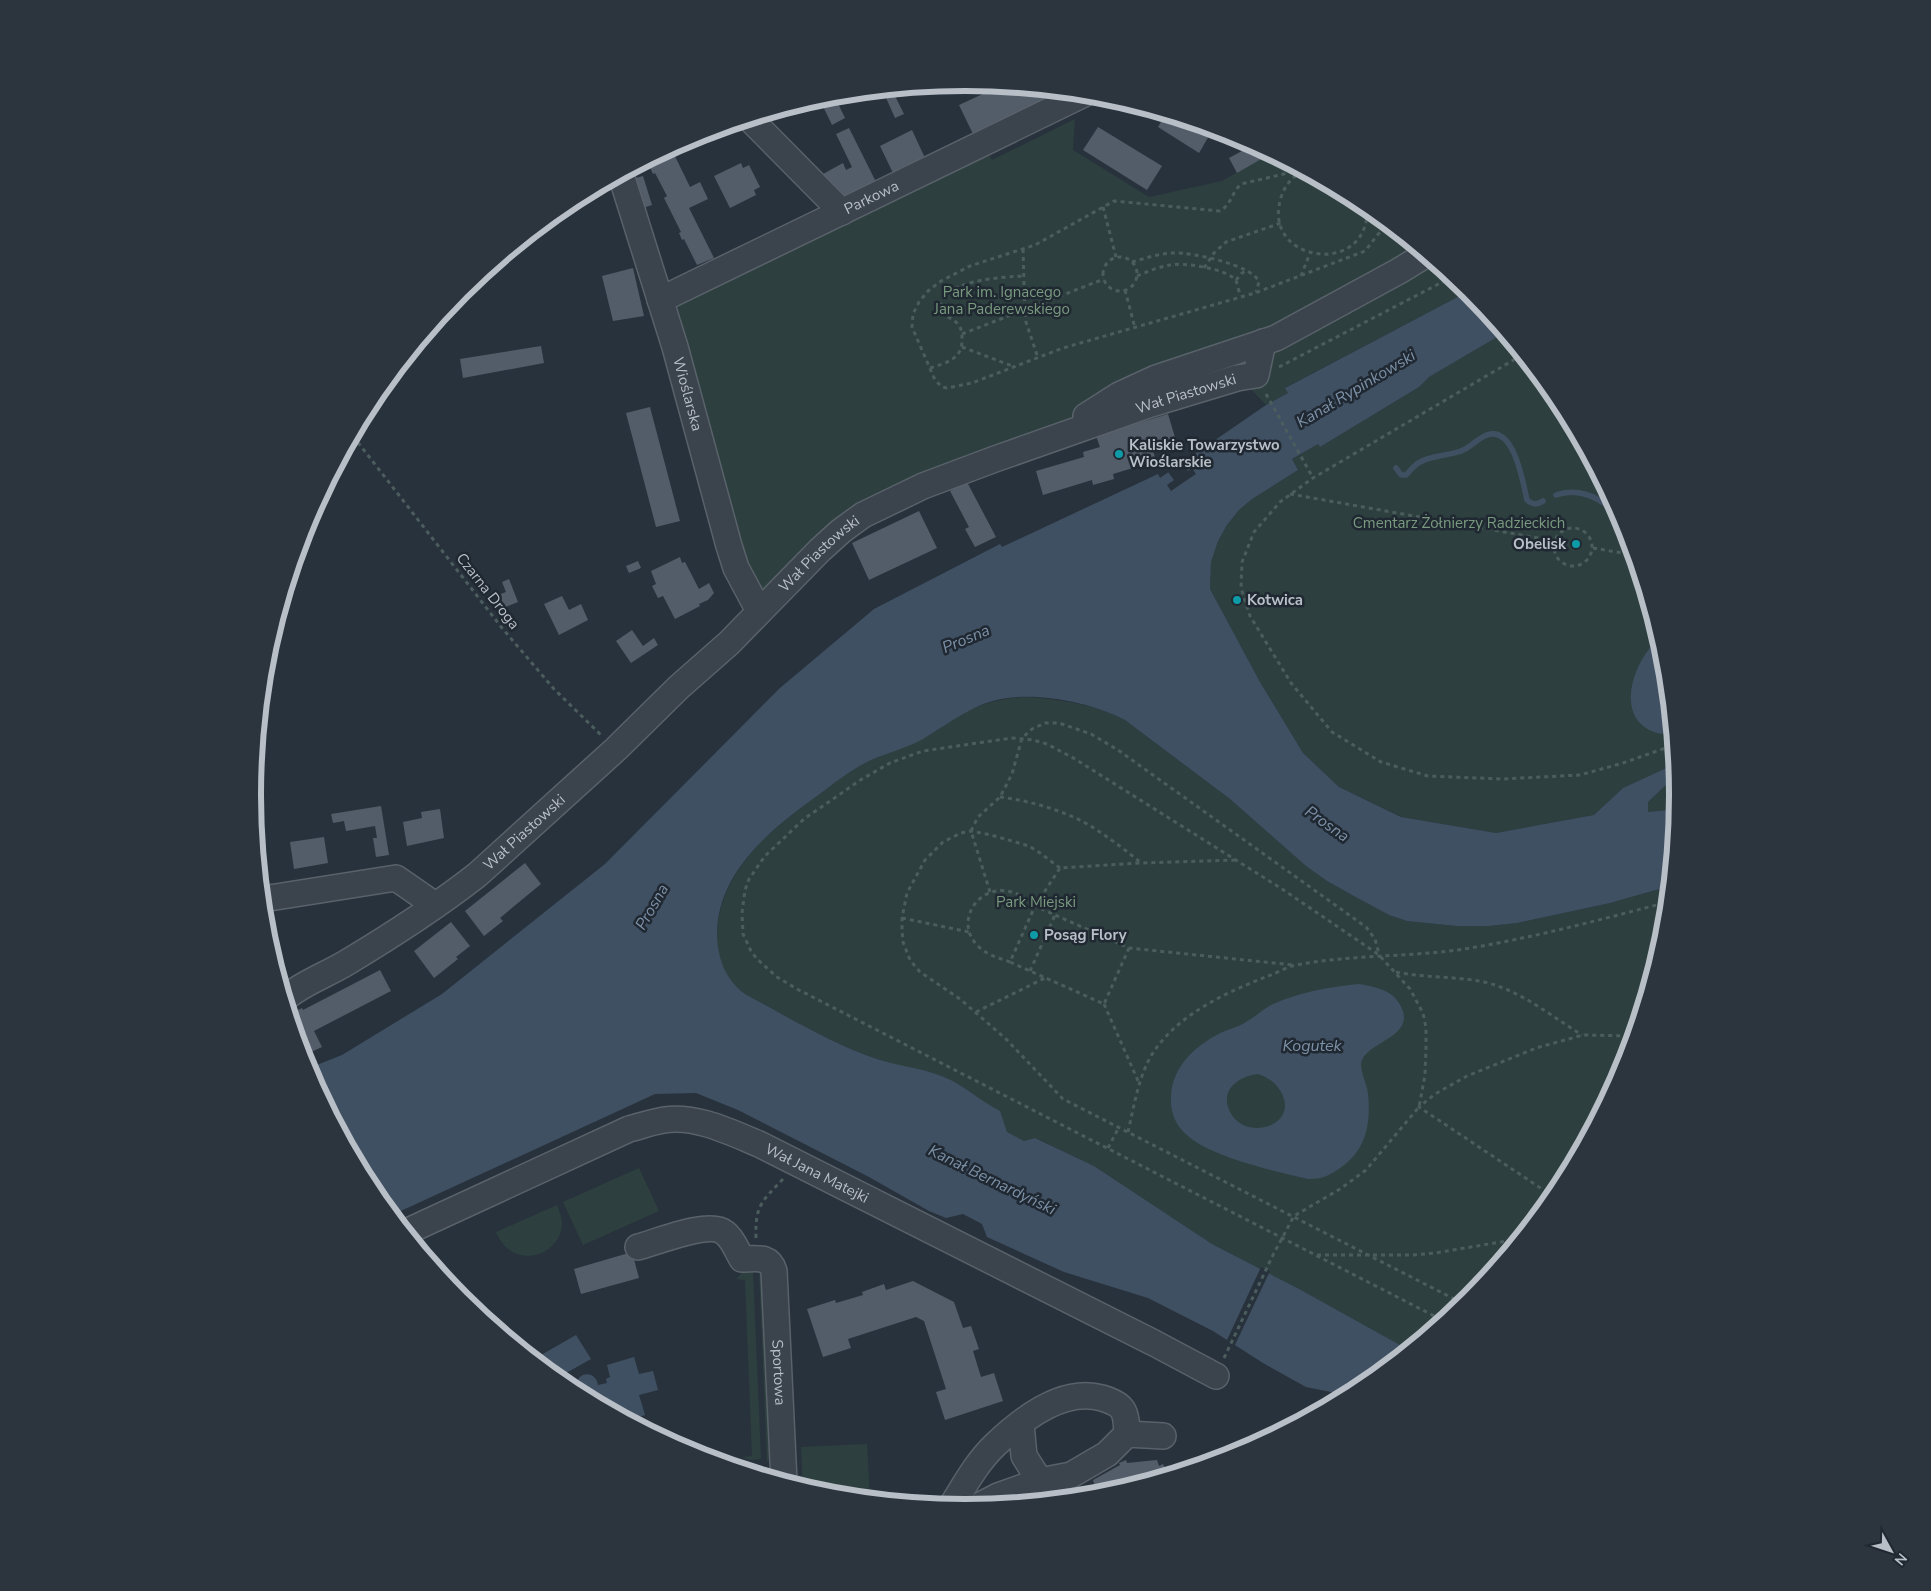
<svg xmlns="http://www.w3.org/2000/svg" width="1931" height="1591" viewBox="0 0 1931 1591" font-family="'Nunito Sans',sans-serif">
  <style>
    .green { fill: #2d403f }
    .water { fill: #405063; fill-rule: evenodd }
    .pier { fill: #28323c }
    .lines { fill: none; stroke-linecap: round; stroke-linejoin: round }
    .stream { stroke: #405063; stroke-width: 5.5 }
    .building { fill: #535d6a }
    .minor-casing { stroke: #59616a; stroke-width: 28 }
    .path { stroke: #4c5d5e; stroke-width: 3; stroke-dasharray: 4 4; stroke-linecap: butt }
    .minor { stroke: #3b434d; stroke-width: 25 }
    .culture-dot { fill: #0f9aa8; stroke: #202832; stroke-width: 2 }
    .labels { text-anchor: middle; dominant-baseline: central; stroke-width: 5; stroke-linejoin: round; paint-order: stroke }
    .street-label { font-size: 15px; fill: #b8bfc7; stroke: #202832 }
    .park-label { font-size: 15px; fill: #799a7f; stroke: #202832 }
    .poi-label { font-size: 15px; font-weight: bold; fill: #b8bfc7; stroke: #202832; text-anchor: start }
    .water-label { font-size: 16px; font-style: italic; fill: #7c91a7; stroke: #202832 }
    .rim { fill: none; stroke: #b8bfc7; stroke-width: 6 }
  </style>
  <rect width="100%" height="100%" fill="#28323c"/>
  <path class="green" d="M1075 119 1073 150 1149 197 1222 181 1270 154 1362 203 1469 291 1286 387 1288 393 1266 405 1236 373 921 481 763 591 752 580 674 317 677 305 987 151 992 160Z
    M1504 333 1558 400 1624 523 1665 657 1675 764 1623 788 1594 815 1496 833 1402 817 1339 787 1303 753 1260 682 1210 589 1211 562 1218 541 1227 525 1239 510 1252 499 1298 470 1292 459 1318 444 1320 447 1419 387 1429 377Z
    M1027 697C1061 700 1095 704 1125 720L1230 799 1306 866 1327 881 1352 895 1389 915 1407 921 1457 926H1489L1517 923 1610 903 1670 886 1665 935 1624 1069 1558 1192 1469 1300 1409 1350 1301 1290 1212 1244 1094 1166 1036 1138 1024 1141 1007 1132 999 1111C980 1101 964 1085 944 1077 921 1068 895 1066 871 1057 827 1041 786 1016 745 994 727 981 718 961 717 938 717 875 767 832 814 798 831 785 848 771 867 762 884 753 903 748 920 740 935 733 948 722 962 714 982 703 1004 698 1027 697Z
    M1677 780 1678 796 1677 809 1648 812V802L1668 783Z
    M639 1168 659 1211 583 1245 563 1202Z
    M557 1205C559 1211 562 1217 562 1224 561 1251 527 1266 507 1248 502 1244 499 1238 496 1232Z
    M759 1269 762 1271 771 1457 767 1462Z
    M743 1272H753L761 1459C754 1460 749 1461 743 1457L752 1456 745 1280 736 1279Z
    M867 1444 870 1499 826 1495 803 1488 801 1447Z"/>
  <path class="water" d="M1469 291 1504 333 1429 377 1419 387 1320 447 1318 444 1292 459 1298 470 1252 499 1239 510 1227 525 1218 541 1211 562 1210 589 1260 682 1303 753 1339 787 1401 817 1496 833 1594 815 1623 788 1675 764 1677 780 1668 783 1648 802V812L1677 809 1670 886 1610 903 1517 923 1489 926H1457L1407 921 1389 915 1352 895 1327 881 1306 866 1230 799 1125 720C1093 703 1043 693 1007 698 975 702 950 723 923 739 905 749 885 753 867 762 849 771 833 784 817 796 771 829 717 872 717 935 718 959 725 979 745 994 786 1016 827 1041 871 1057 895 1066 921 1067 944 1077 964 1085 980 1101 1000 1111L1007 1132 1024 1141 1035 1138 1094 1166 1212 1244 1301 1290 1409 1350 1361 1388 1345 1397 1336 1393 1306 1387 1263 1363 1213 1331 1148 1298 1064 1272 987 1237 982 1224 963 1214 946 1218 929 1211 869 1177 738 1110 696 1093 655 1094 392 1215 373 1191 307 1069 342 1055 442 994 605 864 780 688 874 609 1000 544 1002 547 1158 474 1160 478 1266 405 1288 393 1285 388Z
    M1659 638 1665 657 1672 728 1662 734C1611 724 1632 662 1659 638Z
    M1359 984C1375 987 1390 989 1399 1003 1421 1038 1363 1041 1361 1064 1361 1074 1367 1084 1368 1094 1371 1124 1366 1151 1340 1168 1329 1176 1322 1179 1308 1179 1278 1172 1211 1157 1188 1136 1176 1126 1170 1113 1171 1097 1172 1065 1198 1043 1225 1031 1232 1028 1240 1026 1246 1022 1255 1017 1262 1010 1271 1005 1299 992 1329 987 1359 984ZM1258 1074C1269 1078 1275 1082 1281 1092 1300 1125 1246 1143 1230 1112 1219 1090 1239 1076 1258 1074Z
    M576 1335 591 1359 559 1377 562 1382 534 1359Z
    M634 1357 639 1374 653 1371 658 1390 639 1395 645 1415 629 1420 621 1416 618 1404 605 1407 575 1392 577 1391 576 1384C580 1370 596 1372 598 1385L607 1383 606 1379 610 1377 607 1365Z"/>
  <path class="pier" d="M1182 462 1188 471 1192 468 1196 474 1171 491 1167 485 1174 480 1168 472Z
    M1261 1267 1270 1271 1234 1347 1226 1342Z"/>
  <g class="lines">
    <path class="stream" d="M1396 468 1401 475H1406C1410 471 1414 465 1420 462 1432 455 1448 456 1461 451 1471 448 1480 435 1491 434 1515 431 1523 483 1527 500 1533 505 1536 505 1543 501
      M1556 495C1575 488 1595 495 1610 508
      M1616 514 1621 517
      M1656 641 1657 630"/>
  </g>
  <path class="building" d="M946 84 938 93 927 86Z
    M1000 86 1042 90 1046 98 973 134 959 105Z
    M892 90 904 114 895 118 883 91Z
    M834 95 845 118 832 125 819 98Z
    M1165 115 1213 129 1199 153 1158 127Z
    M1098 127 1162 166 1147 190 1083 150Z
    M849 128 876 182 845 197 823 174 843 163 846 170 852 167 836 134Z
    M912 130 925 158 893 173 880 146Z
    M712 131 716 140 699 146 696 136Z
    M1253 145 1270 154 1237 173 1229 158Z
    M671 148 690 187 700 182 708 199 689 208 714 258 697 265 684 239 682 240 679 233 681 232 664 198 667 196 655 173 653 174 647 161Z
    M741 163 743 168 749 165 760 187 754 190 756 195 730 208 714 176Z
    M643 176 652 205 640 209 632 179Z
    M633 268 644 316 613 321 602 276Z
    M541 346 544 363 463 378 460 359Z
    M650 407 680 521 656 527 626 413Z
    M1168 414 1177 444 1153 451 1156 461 1113 474 1114 479 1093 485 1092 480 1043 495 1036 471 1084 457 1083 452 1100 447 1096 436Z
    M967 482 996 537 975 547 965 529 969 527 950 491Z
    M919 511 937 548 869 580 852 543Z
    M680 557 682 563 685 562 699 589 709 583 714 593 708 600 699 604 700 606 675 619 663 596 658 598 652 586 656 584 651 571Z
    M638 561 641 568 629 573 626 566Z
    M509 579 518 602 503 608 498 595 506 592 502 582Z
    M562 596 569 610 581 604 588 620 559 635 544 604Z
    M632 630 643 646 654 638 658 645 631 663 616 641Z
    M381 806 389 855 376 857 373 838H377L375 826 346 831 344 821 333 823 331 814Z
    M440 809 444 838 407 846 403 822 422 818 421 812Z
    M324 837 328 863 294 869 290 842Z
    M525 863 541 884 500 918 503 921 484 936 465 911Z
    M451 922 470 946 456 957 458 959 434 978 414 951Z
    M380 970 391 991 314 1031 322 1047 309 1053 290 1014 302 1008 303 1010Z
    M632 1252 639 1278 581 1294 574 1269Z
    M913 1281 954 1302 963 1328 971 1326 979 1349 973 1351 981 1377 994 1373 1003 1401 945 1420 936 1392 946 1389 924 1321 916 1317 848 1339 851 1348 823 1357 807 1309 835 1300 836 1303 863 1295 862 1292 884 1284 886 1290Z
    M1126 1460 1127 1463 1157 1460 1159 1466 1163 1464 1165 1468 1178 1464 1180 1472 1104 1495 1078 1497 1092 1492 1091 1488 1095 1487 1093 1480 1120 1465 1119 1463Z"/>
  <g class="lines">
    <defs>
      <g id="minor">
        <path d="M750 119 842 212"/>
        <path id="s1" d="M621 175 675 347 729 546 736 568 759 611"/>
        <path id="s2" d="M660 300 1084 94"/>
        <path d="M1086 416 1119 395 1156 378 1276 338 1399 271 1425 255"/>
        <path d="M263 899 396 878 435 905"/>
        <path id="s3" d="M285 998C303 983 326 975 346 963 391 936 436 907 477 875L616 749 679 687 729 643 820 550 841 531 863 515 923 486 995 459 1151 404 1237 378 1256 375 1263 342"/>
        <path id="s4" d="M406 1232 629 1129C641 1126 652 1122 664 1120 696 1115 730 1132 759 1144L1154 1343 1216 1376"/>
        <path id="s5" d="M638 1247C657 1242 710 1220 725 1233 733 1239 737 1251 742 1259 757 1259 769 1255 774 1271L784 1482"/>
        <path d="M1021 1424 1024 1456 1040 1481"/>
        <path d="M951 1507C964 1486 977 1462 995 1445 1022 1419 1063 1387 1102 1398 1125 1405 1126 1411 1127 1434"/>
        <path d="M975 1508 998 1496 1040 1481 1071 1475 1107 1454 1127 1434 1163 1436"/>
      </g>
    </defs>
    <use href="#minor" class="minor-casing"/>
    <path class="path" d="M1301 170 1241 184C1232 192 1231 205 1220 211L1114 201 1035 245 970 266 941 281 928 291 919 302 913 314 912 327 935 380 942 387 947 388 972 383 1063 348 1255 293 1365 251 1387 223
      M1303 171C1291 177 1283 188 1280 201 1264 264 1371 277 1367 207
      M1103 207 1116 257
      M1023 249 1025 319 1038 358
      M1103 274a17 17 0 1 1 34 0a17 17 0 1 1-34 0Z
      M1132 262C1146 258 1160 253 1174 253 1191 252 1253 265 1259 282L1256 292
      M1204 268 1214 253 1226 242 1281 223
      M1137 276C1148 271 1159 267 1170 265 1183 262 1229 269 1236 281 1238 285 1239 292 1240 296
      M1301 276 1310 253
      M1236 280 1242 273 1246 271
      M1125 290 1135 328
      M962 334 1104 279
      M962 347 1015 367
      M1522 355 1313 478 1280 502 1254 532 1242 562 1241 588 1250 616 1291 683 1332 732 1381 762 1428 776 1502 779 1580 775 1623 763 1674 745
      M1279 367 1452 277
      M930 368C946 363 963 359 962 339 962 334 962 329 958 324 954 319 947 318 943 312 931 280 1005 277 1024 276
      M1266 394 1313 478
      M353 436 502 628 554 689 601 735
      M1290 494 1555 541
      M1554 547a19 19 0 1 1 38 0a19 19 0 1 1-38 0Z
      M1593 548 1634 555
      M1000 797C1031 801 1062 810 1089 825 1107 836 1124 849 1140 862
      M1060 868 1040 853 1029 846 991 835 971 831 961 833 943 842 925 860 907 893 902 918V930L903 942 910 960 920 972 960 999 1006 1039 1063 1099 1464 1304
      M990 892 971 831 978 817 1000 797 1012 774 1022 738 1032 729 1045 723H1059L1091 734 1118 750 1366 927 1375 939 1379 954
      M902 918 969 932
      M1129 948 1104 1004 1010 962 1035 906 1129 948 1293 965
      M1010 962C999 958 987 955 979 947 947 918 991 864 1035 906L1060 868 1141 863 1236 860
      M1030 971 1055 915
      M1396 972C1425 978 1455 976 1484 982 1520 990 1551 1016 1582 1035
      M1104 1004 1139 1083
      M976 1012 1045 978
      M1128 1132C1134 1106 1138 1079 1151 1056 1176 1015 1225 993 1268 976 1277 973 1286 967 1296 965 1349 955 1404 957 1458 950 1529 939 1599 920 1668 902
      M1108 1148 1119 1127
      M1554 1197 1419 1107 1435 1094 1467 1076 1536 1048 1583 1035 1634 1036
      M756 1238C755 1206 761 1202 783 1179
      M1317 1255H1413L1435 1253 1519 1239
      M1224 1358 1273 1255 1294 1216 1340 1189 1366 1170 1419 1107 1425 1075 1426 1048V1028L1423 1013 1410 989 1379 955 1282 889 1075 759 1047 744 1033 740 1012 738 923 751 890 763 862 779 804 819 765 856 749 879 745 890 742 913 743 934 751 951 757 959 777 977 797 989 1444 1321"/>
    <use href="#minor" class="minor"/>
  </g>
  <g class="culture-dot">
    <circle cx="1119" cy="454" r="5"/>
    <circle cx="1576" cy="544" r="5"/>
    <circle cx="1237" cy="600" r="5"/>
    <circle cx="1034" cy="935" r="5"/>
  </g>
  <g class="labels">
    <g class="street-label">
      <text stroke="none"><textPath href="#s2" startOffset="235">Parkowa</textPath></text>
      <text stroke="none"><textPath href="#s1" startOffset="229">Wioślarska</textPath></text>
      <text stroke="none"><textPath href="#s3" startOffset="1102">Wał Piastowski</textPath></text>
      <text stroke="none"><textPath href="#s3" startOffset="698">Wał Piastowski</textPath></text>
      <text transform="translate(488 591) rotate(52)">Czarna Droga</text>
      <text stroke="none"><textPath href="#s3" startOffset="292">Wał Piastowski</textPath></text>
      <text stroke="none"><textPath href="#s4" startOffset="446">Wał Jana Matejki</textPath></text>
      <text stroke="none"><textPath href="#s5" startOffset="261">Sportowa</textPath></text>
    </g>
    <g class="park-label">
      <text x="1002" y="292">Park im. Ignacego<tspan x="1002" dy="17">Jana Paderewskiego</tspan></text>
      <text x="1459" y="523">Cmentarz Żołnierzy Radzieckich</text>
      <text x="1036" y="902">Park Miejski</text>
    </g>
    <g class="poi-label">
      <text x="1129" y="445">Kaliskie Towarzystwo<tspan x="1129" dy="17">Wioślarskie</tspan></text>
      <text x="1566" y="544" text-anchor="end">Obelisk</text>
      <text x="1247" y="600">Kotwica</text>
      <text x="1044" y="935">Posąg Flory</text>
    </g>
    <g class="water-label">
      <text transform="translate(1356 389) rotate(-31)">Kanał Rypinkowski</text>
      <text transform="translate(966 639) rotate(-23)">Prosna</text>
      <text transform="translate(1327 824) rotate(35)">Prosna</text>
      <text transform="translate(652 907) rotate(-60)">Prosna</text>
      <text x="1312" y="1046">Kogutek</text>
      <text transform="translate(992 1180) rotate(26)">Kanał Bernardyński</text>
    </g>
  </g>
  <path d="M0 0H1931V1591H0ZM261 795a704 704 0 1 1 1408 0a704 704 0 1 1-1408 0Z" fill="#2c343e" fill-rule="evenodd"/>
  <path class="rim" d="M261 795a704 704 0 1 1 1408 0a704 704 0 1 1-1408 0Z"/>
  <g transform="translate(1891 1551) rotate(130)" stroke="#202832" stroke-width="4" paint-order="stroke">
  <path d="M0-4L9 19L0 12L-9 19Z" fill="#b8bfc7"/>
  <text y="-8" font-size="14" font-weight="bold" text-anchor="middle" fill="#b8bfc7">N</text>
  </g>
</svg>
